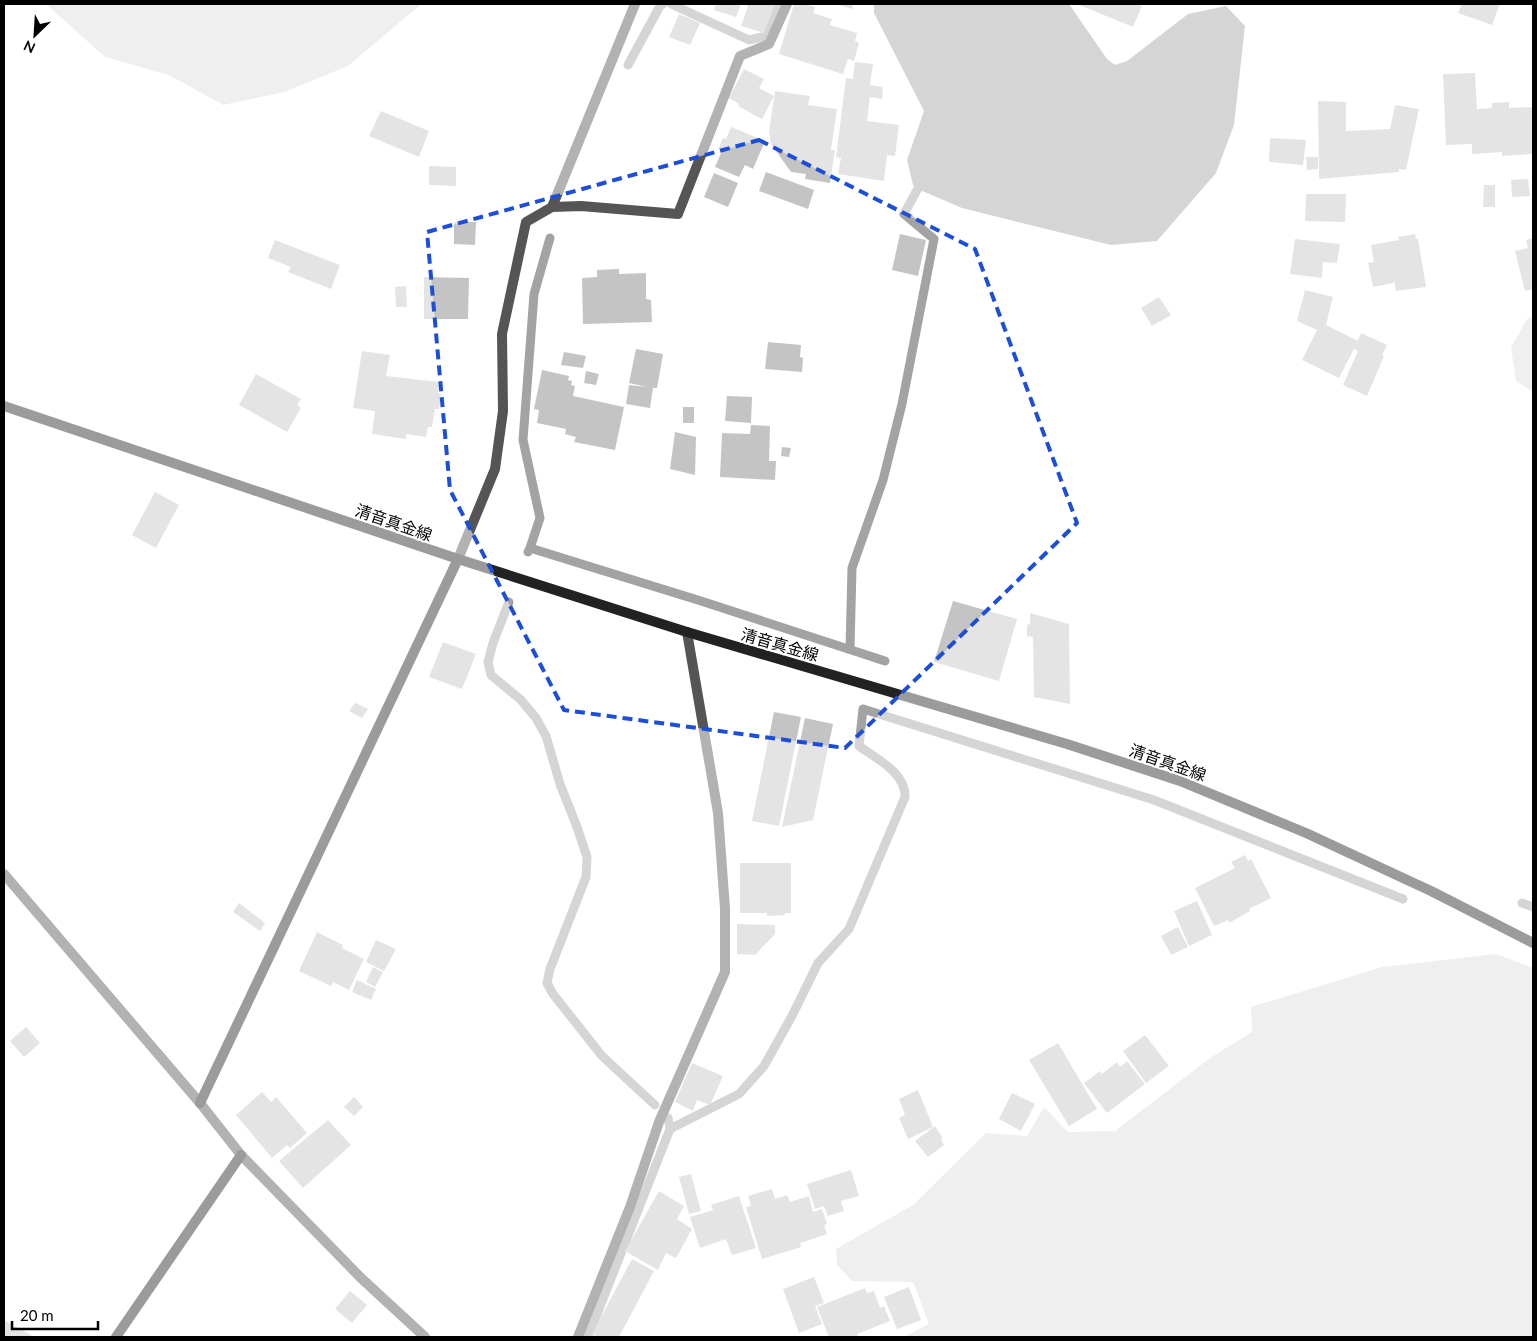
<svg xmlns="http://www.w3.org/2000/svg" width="1537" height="1341" viewBox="0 0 1537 1341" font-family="Lato,'Noto Sans JP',sans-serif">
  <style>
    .green { fill: #dcdcdc }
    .water { fill: #a3a3a3 }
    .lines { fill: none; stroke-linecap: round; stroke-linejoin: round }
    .stream { stroke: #a3a3a3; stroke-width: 9 }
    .building { fill: #c4c4c4 }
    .street { stroke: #555; stroke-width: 10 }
    .secondary { stroke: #222; stroke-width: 10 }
    .marked { fill: none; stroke: #1d4ed8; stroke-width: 4; stroke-dasharray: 10 6; stroke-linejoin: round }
    .labels { text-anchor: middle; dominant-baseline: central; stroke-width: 4; stroke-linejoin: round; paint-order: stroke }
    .street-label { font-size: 16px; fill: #000; stroke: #fff }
  </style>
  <rect width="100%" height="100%" fill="#fff"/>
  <path class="green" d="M46 4H420L419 6 348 66 284 92 223 105 169 75 105 57Z
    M1533 317V392L1516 381 1511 348 1527 319Z
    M1496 954 1533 968V1337H903L929 1324 913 1282 852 1281 837 1265 836 1249 913 1205 986 1133 1027 1136 1044 1107 1068 1132 1115 1131 1210 1058 1252 1032 1251 1007 1382 967Z"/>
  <path class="water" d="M874 4H1069L1107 59 1115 65 1127 61 1188 14 1226 6 1245 26 1234 125 1216 173 1157 241 1111 245 962 208 920 190 913 185 907 160 924 111 874 13Z"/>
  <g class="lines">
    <path class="stream" d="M671 4 749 40 766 36 778 4
      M628 65 660 6 663 4
      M530 548 540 518 523 440 534 294 550 238
      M528 552 530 548 701 601 885 661
      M509 602 493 643 488 662 491 675 521 700 536 718 546 736 560 784 577 827 587 857 586 877 550 969 547 983 553 994 602 1056 655 1105
      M850 649 852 568 883 480 902 404 934 239 904 214 922 181
      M1522 903 1533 907
      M670 1129 739 1094 764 1066 792 1016 818 963 849 929 905 797C906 773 877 759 859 746L863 709 1154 800 1403 899
      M588 1337 670 1129 668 1118"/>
  </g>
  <path class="building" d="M716 4H741L736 17 714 10Z
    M743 4H775L764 33 741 26 748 6Z
    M794 4H804L815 7 813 13 832 19 830 25 857 33 855 41 859 43 854 61 848 59 843 74 779 54Z
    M836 4H853L852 9Z
    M1077 4H1135L1142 6 1133 27Z
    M1462 4H1500L1492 25 1458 13Z
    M679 14 700 23 690 45 669 37Z
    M855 62 873 64 870 85 883 87 882 99 870 97 867 121 899 125 895 156 887 155 884 181 838 174 841 158 836 157 846 78 853 79Z
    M744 69 764 79 759 88 774 96 762 119 738 106 739 104 729 98Z
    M1475 73 1477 109 1492 108V103L1509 102V108L1533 107V154L1502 156V152L1472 154V144L1446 145 1443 74Z
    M775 91 810 96 808 105 837 109 831 150H835L830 183 805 179 806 174 791 172 771 144 769 132Z
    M1318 101 1346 102V131L1390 129 1395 105 1419 109 1406 170 1399 169V172L1319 179Z
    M381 111 429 131 419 157 369 136Z
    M731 127 765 141 753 169 745 165 739 177 715 167 722 151 718 149 723 138 726 139Z
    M1270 138 1306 140 1303 165 1269 162Z
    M1306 157H1318V169L1307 170Z
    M429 166 456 167V186L429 185Z
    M766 172 814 190 808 209 759 191Z
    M714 173 738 183 728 207 704 197Z
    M1528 179 1530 196 1512 197 1511 180Z
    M1484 185H1495V207H1483Z
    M1306 194H1346L1345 222 1305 221Z
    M454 222H476L475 245 454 244Z
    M900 234 926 240 918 276 892 270Z
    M1415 234 1416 239H1418L1426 287 1396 291 1394 280 1393 283 1373 287 1368 263 1374 262 1371 245 1399 240 1398 237Z
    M1533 238V289L1525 291 1515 251 1528 248 1526 240Z
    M1295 239 1340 244 1337 263 1323 262 1322 278 1290 274Z
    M275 240 340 265 331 289 288 272 291 267 268 258Z
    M619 269V274L646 273V299L651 300 652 322 583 324 582 278 597 277V270Z
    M424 277 469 278 468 319H424Z
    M406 286 407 307H396L395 287Z
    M1305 290 1333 297 1326 325 1358 341 1339 378 1302 360 1317 330 1297 321Z
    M1159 297 1171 315 1152 326 1141 308Z
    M1361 333 1387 345 1382 355 1384 356 1367 396 1343 385 1358 351 1354 349Z
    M768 342 801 345 800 357 803 358 802 372 765 369Z
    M636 349 663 354 657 388H653L650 408 626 404 629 385 647 387 629 383Z
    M362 351 390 355 386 376 439 382 438 393 441 394 439 409H435L432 427H428L426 437 406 434V439L372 434 375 411 353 408Z
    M564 352 586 356 583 368 561 365Z
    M542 370 569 376 568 380 572 381 571 385 575 386 573 396 624 407 615 450 574 442 576 437 565 434 566 429 537 423 539 410 534 409Z
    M586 371 599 374 596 385 584 383Z
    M256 374 301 399 297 405 301 408 287 432 239 405Z
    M727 396 752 397 751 423 725 421Z
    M683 407H694V423H683Z
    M751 425 770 426 769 461H776L775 480 720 477 722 433 750 434Z
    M675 432 696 437 695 475 670 469Z
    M782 447 791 448 789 457 781 456Z
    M155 492 179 505 156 548 132 535Z
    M953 601 1017 619 999 681 934 662Z
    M1030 613 1069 624 1070 704 1034 697 1033 637 1027 636V624L1030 625Z
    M443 642 476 654 462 689 429 677Z
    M355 703 368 709 362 718 349 711Z
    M774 712 801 717 779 826 752 821Z
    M805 718 833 724 813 820 782 827Z
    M1245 855 1248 861 1251 859 1271 898 1249 909 1250 911 1229 923 1228 920 1214 926 1195 888 1235 868 1231 862Z
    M740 863H791V913H785V915L767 916V913H740Z
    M1197 901 1212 935 1189 946 1174 911Z
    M239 903 265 923 260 931 233 912Z
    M737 924 775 925V934L755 955 737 954Z
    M1178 927 1188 947 1171 955 1161 936Z
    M317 932 343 945 342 948 364 959 349 990 333 982 331 986 299 971Z
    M376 940 396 949 384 971 366 962Z
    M373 967 383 972 375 987 366 982Z
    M357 980 376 989 371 1000 352 992Z
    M26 1027 40 1043 24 1057 10 1041Z
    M1145 1035 1169 1066 1146 1083 1123 1051Z
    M1058 1043 1097 1109 1069 1126 1029 1060Z
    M1127 1061 1145 1084 1107 1113 1084 1083 1100 1071 1102 1074 1117 1062 1120 1067Z
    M692 1063 723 1076 710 1105 697 1100 693 1111 675 1102Z
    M918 1090 933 1127 908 1139 899 1118 905 1115 899 1099Z
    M262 1092 271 1102 276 1097 307 1133 290 1148 287 1145 272 1158 236 1115Z
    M1012 1093 1035 1104 1021 1131 999 1119Z
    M354 1097 363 1107 354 1116 344 1107Z
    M328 1120 351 1145 303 1188 279 1161Z
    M935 1126 943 1138 941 1139 944 1145 928 1157 915 1141Z
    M851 1170 859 1196 841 1201 844 1211 828 1216 824 1206 815 1209 807 1184Z
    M691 1174 701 1211 689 1214 679 1177Z
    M772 1189 775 1199 787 1195 790 1202 809 1196 813 1212 822 1209 827 1224 824 1225 827 1234 800 1243 801 1247 762 1259 746 1207 751 1206 748 1196Z
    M659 1191 684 1206 677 1219 692 1229 676 1258 666 1253 658 1270 625 1251Z
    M739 1196 756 1248 732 1255 726 1239 700 1248 690 1217 713 1210 711 1205Z
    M632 1259 654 1271 619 1337H598L592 1334Z
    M814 1277 824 1303 815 1306 822 1324 799 1333 783 1289Z
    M909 1287 921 1320 897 1329 884 1297Z
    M865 1288 867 1293 874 1291 880 1308 884 1306 890 1321 857 1334 859 1337H829L817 1307Z
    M350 1291 367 1305 352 1323 335 1309Z
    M4 1320 34 1337H4Z"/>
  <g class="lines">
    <path class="street" d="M552 207 635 4
      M458 559 495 469 503 411 502 334 526 222 552 207 581 206 678 214 740 56 769 44 787 4
      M4 874 200 1103 241 1155 361 1278 425 1337
      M578 1337 630 1207 659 1122 725 972V909L718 813 687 632"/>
    <path class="secondary" d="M4 406 458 559 687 632 1067 744 1180 781 1306 833 1431 891 1533 943
      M200 1103 458 559
      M116 1337 241 1155"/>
  </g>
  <path d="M0 0H1537V1341H0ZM759 140 975 249 1077 523 845 748 564 710 450 490 427 232Z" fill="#fff" fill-opacity=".55" fill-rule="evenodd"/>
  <path class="marked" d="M759 140 975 249 1077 523 845 748 564 710 450 490 427 232Z"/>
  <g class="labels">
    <g class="street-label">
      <text transform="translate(394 522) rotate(19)">清音真金線</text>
      <text transform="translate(780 644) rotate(16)">清音真金線</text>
      <text transform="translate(1168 762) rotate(19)">清音真金線</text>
    </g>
  </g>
  <rect width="1537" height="1341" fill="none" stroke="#000000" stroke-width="10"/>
  <g transform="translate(35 35) rotate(205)" stroke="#ffffff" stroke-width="4" paint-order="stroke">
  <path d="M0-4L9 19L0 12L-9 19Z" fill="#000000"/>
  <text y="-8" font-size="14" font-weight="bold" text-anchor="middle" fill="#000000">N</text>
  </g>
  <path d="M12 1321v8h86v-8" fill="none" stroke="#000000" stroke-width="2.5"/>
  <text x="20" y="1321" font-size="15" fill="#000000" stroke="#ffffff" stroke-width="4" paint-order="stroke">20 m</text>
</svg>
